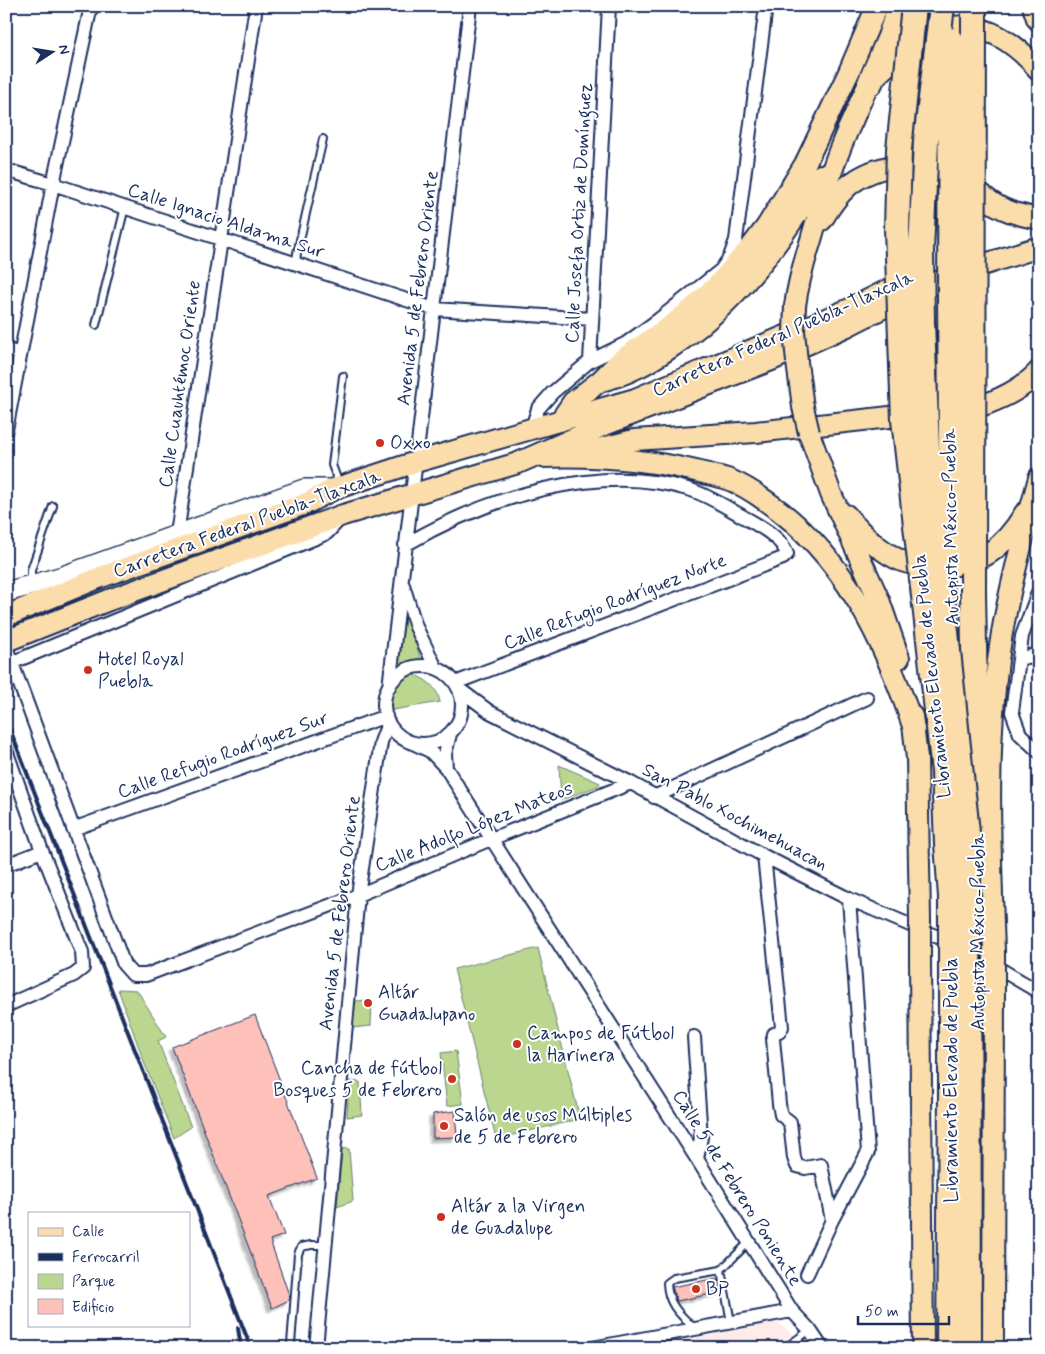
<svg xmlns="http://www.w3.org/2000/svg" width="1045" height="1354" viewBox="0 0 1045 1354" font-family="Mynerve,sans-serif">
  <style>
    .built { fill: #feecea }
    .green { fill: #bbd68e; stroke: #6b8276 }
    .building { fill: #fdc1ba; stroke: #1b2f5e; filter: url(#shadow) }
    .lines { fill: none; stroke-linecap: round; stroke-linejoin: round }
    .lane-casing { stroke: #1b2f5e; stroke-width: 10 }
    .street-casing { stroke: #1b2f5e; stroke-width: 16 }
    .secondary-casing { stroke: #1b2f5e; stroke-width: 22 }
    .primary-casing { stroke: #1b2f5e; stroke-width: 24 }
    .highway-casing { stroke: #1b2f5e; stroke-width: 28 }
    .lane { stroke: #fff; stroke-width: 6 }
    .street { stroke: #fff; stroke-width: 12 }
    .secondary { stroke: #fff; stroke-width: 19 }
    .primary { stroke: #faddab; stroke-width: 20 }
    .highway { stroke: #faddab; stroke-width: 24 }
    .rail { stroke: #1b2f5e; stroke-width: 4 }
    .primary-bridge-casing { stroke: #1b2f5e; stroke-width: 24; stroke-linecap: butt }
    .highway-bridge-casing { stroke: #1b2f5e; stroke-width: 28; stroke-linecap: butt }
    .primary-bridge { stroke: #faddab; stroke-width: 20 }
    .highway-bridge { stroke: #faddab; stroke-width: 24 }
    .poi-dot { fill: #c8321e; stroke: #fff; stroke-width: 2 }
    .labels { text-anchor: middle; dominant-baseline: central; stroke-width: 4; stroke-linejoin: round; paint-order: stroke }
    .street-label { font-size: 19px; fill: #1b2f5e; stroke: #fff }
    .poi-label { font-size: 19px; fill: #1b2f5e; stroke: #fff; text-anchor: start }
  </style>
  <defs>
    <filter id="shadow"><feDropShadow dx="-4" dy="4" stdDeviation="1" flood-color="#0004"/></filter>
  </defs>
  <rect width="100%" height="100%" fill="#fff"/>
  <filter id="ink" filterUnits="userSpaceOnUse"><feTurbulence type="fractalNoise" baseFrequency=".02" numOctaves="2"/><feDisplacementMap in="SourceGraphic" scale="10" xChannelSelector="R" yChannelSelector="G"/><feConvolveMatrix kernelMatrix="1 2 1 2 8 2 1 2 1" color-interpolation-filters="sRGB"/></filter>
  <g filter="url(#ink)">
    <path class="built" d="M777 1322 791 1333 805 1348H644Z"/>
    <path class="green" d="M399 615H407L422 664 393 666Z
      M412 674C426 679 437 686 440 702L387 711C386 693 392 676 412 674Z
      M559 765 600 783 598 786 561 800Z
      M538 948 580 1119 496 1139 454 969Z
      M118 989 137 990 166 1037 158 1041 191 1127 174 1138 144 1062Z
      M372 1000 371 1026 352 1028 355 1001Z
      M456 1051 463 1104 447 1106 441 1053Z
      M349 1081 360 1082 362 1115 347 1117Z
      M342 1148 349 1149 353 1201 337 1207Z"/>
    <path class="building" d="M255 1015 317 1178 269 1196 284 1235 270 1240 290 1298 289 1300 272 1308 172 1047Z
      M455 1111 457 1137 433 1138V1114Z
      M717 1278 720 1292 677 1301 672 1287Z"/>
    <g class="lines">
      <defs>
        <path id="lane" d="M296 263 297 253 323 139
          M96 325 125 207
          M339 484 332 465 343 376
          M31 584V570L53 506
          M1030 658 1039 668
          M721 1270 731 1322
          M695 1329C680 1314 668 1306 667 1283L674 1278 721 1270 748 1243
          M291 1344 298 1254 301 1247 311 1245H325
          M785 1348 810 1330"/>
        <path id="street" d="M6 170 53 184 434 309 592 319
          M6 350 20 353
          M590 361 609 6
          M532 428 538 409 552 393 590 361 625 344 658 320 721 270 730 257 736 240 766 6
          M6 430 53 184 91 6
          M177 534 256 6
          M405 545C485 498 600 461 691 490 709 496 726 507 742 516 757 525 781 536 787 554L783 558 455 683
          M403 585 416 627 436 668
          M1039 590 1022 636 1012 712 1020 734 1039 752
          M6 647 124 965 133 975H146L358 895 491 839 631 783
          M1019 659 1039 654
          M11 663 318 537 327 533 339 520
          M384 705a39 39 0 1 1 78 0a39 39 0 1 1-78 0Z
          M389 687 470 6
          M459 689 490 712 631 783 764 856 849 899 966 949 1039 992
          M413 743 430 751 446 768 697 1159 792 1311 810 1330 822 1348
          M6 750 42 851 82 952 83 968 74 975 6 1006
          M446 768 445 754 450 734
          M654 797 867 698
          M73 829 386 716
          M764 856 782 1027 779 1032 774 1034 773 1039 779 1104 781 1115 790 1122 794 1158 797 1166 805 1168 821 1165 832 1220 807 1274
          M6 865 42 851
          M694 1037 701 1137 697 1159
          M832 1220 868 1152 849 899
          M316 1348 358 895 381 742 388 723
          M592 1348 792 1311"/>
        <path id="secondary" d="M6 592 60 577 304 489H334"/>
        <path id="primary" d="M822 220C829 208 837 196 848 186 876 163 923 157 956 174 968 180 976 190 986 198 1001 211 1020 215 1039 219
          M795 306C798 283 804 262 811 240 823 198 834 158 853 119 858 107 863 95 869 84 877 73 891 62 902 53 912 45 922 37 933 32 975 15 1012 39 1039 70
          M797 362 803 407
          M601 381C627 375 648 363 670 348 735 305 782 242 821 175
          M560 421 573 402 600 381 621 360 670 326 694 307 716 286 751 247 767 226 805 164 849 72 877 6
          M809 433 831 494 879 600 899 658
          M587 452 634 440 756 432 978 407C1001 399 1023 389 1039 371
          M542 457C596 455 652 460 704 473 712 475 722 477 730 480 742 485 755 493 766 501 844 554 885 642 914 729
          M846 515C861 533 880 552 902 561 913 565 925 565 936 566 979 568 1004 548 1025 513
          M6 616 101 577 305 504 334 489 416 462 635 399 852 308 912 278
          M6 641 109 600 343 515 518 463 602 426 774 359 845 327 914 292 963 271 1039 247
          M912 716 917 758 920 918
          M994 950C990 845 985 738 1002 633 1011 581 1025 529 1039 478
          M920 960 923 1348
          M993 1348 994 994"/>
        <path id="highway" d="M1035 6 1039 18
          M870 83 890 37 900 6
          M973 593 978 853"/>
      </defs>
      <use href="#lane" class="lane-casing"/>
      <use href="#street" class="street-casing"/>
      <use href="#secondary" class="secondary-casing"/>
      <use href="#primary" class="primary-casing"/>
      <use href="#highway" class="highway-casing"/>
      <use href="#lane" class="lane"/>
      <use href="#street" class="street"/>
      <use href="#secondary" class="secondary"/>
      <use href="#primary" class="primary"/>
      <use href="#highway" class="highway"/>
      <path class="rail" d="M6 719 251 1348
        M238 1328 241 1348"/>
      <defs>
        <path id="primary-bridge" d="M795 306 794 331 797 362
          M803 407 809 433
          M994 950V994
          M920 960V918"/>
        <path id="highway-bridge" d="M914 6 899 149 897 229 904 420 944 772 947 844 951 897V1094L949 1348
          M942 6 926 141 921 251 922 322 927 450 968 842 969 1348
          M951 40 950 295 952 564
          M973 593 974 6"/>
      </defs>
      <use href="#primary-bridge" class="primary-bridge-casing"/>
      <use href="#highway-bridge" class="highway-bridge-casing"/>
      <use href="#primary-bridge" class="primary-bridge"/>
      <use href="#highway-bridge" class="highway-bridge"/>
    </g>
  </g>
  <g class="poi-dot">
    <circle cx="380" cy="443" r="5"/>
    <circle cx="88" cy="670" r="5"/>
    <circle cx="368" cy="1003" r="5"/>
    <circle cx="517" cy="1044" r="5"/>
    <circle cx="452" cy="1079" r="5"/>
    <circle cx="444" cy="1126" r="5"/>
    <circle cx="441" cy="1217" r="5"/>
    <circle cx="696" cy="1289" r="5"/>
  </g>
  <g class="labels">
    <g class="street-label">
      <text transform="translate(579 213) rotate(-87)">Calle Josefa Ortiz de Domínguez</text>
      <text transform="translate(226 221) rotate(18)">Calle Ignacio Aldama Sur</text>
      <text transform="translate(418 288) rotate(-83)">Avenida 5 de Febrero Oriente</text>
      <text transform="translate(783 334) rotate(-24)">Carretera Federal Puebla-Tlaxcala</text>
      <text transform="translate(180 384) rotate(-82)">Calle Cuauhtémoc Oriente</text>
      <text transform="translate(247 524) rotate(-20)">Carretera Federal Puebla-Tlaxcala</text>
      <text transform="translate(951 527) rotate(-91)">Autopista México-Puebla</text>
      <text transform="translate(615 602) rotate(-21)">Calle Refugio Rodríguez Norte</text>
      <text transform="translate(932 676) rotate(-96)">Libramiento Elevado de Puebla</text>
      <text transform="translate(223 755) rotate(-20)">Calle Refugio Rodríguez Sur</text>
      <text transform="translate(735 817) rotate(28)">San Pablo Xochimehuacan</text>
      <text transform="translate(474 827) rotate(-22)">Calle Adolfo López Mateos</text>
      <text transform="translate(340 913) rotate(-83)">Avenida 5 de Febrero Oriente</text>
      <text transform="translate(978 932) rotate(-90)">Autopista México-Puebla</text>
      <text transform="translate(951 1080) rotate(-90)">Libramiento Elevado de Puebla</text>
      <text transform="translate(737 1188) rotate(58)">Calle 5 de Febrero Poniente</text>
    </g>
    <g class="poi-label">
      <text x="390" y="443">Oxxo</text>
      <text x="98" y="659">Hotel Royal<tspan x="98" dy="22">Puebla</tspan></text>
      <text x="378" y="992">Altár<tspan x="378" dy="22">Guadalupano</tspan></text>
      <text x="527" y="1033">Campos de Fútbol<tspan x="527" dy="22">la Harinera</tspan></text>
      <text x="442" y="1068" text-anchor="end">Cancha de fútbol<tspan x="442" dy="22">Bosques 5 de Febrero</tspan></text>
      <text x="454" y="1115">Salón de usos Múltiples<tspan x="454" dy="22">de 5 de Febrero</tspan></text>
      <text x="451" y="1206">Altár a la Virgen<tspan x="451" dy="22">de Guadalupe</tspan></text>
      <text x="706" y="1289">BP</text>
    </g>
  </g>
  <rect width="1045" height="1354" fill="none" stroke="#fff" stroke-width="25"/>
  <rect x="12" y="12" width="1020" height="1329" fill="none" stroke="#1b2f5e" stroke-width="2" filter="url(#ink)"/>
  <rect x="28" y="1212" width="162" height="115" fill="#ffffff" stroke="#a4acbf"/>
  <rect x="38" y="1228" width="25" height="8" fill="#faddab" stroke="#a4acbf"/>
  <text x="72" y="1236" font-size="15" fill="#1b2f5e">Calle</text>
  <rect x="38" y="1253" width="25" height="8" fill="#1b2f5e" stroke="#a4acbf"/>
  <text x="72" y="1262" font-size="15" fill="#1b2f5e">Ferrocarril</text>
  <rect x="38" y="1274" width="25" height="15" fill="#bbd68e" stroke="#a4acbf"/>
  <text x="72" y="1286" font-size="15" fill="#1b2f5e">Parque</text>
  <rect x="38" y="1299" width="25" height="15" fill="#fdc1ba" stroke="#a4acbf"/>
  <text x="72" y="1312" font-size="15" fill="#1b2f5e">Edificio</text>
  <g transform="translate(52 52) rotate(78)" stroke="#ffffff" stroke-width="4" paint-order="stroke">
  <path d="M0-4L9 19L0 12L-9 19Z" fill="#1b2f5e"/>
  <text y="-8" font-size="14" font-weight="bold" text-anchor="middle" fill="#1b2f5e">N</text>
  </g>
  <path d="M858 1316v8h91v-8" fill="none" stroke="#1b2f5e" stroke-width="2.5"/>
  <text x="865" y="1316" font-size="15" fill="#1b2f5e" stroke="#ffffff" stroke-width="4" paint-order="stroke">50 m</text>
</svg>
